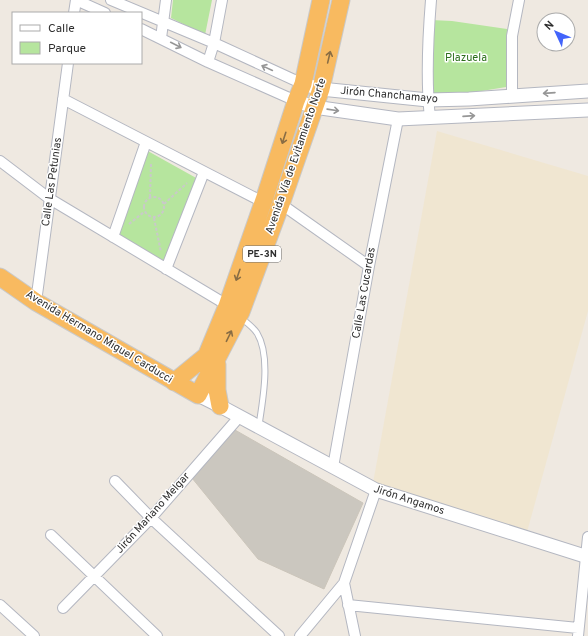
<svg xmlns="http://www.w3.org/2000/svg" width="588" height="636" viewBox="0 0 588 636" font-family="Overpass,sans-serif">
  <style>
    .education { fill: #f0e6d1 }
    .green { fill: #b6e59e }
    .building { fill: #cbc7bf; stroke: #cbc5ba }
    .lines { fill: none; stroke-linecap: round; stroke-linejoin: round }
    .service-casing { stroke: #b4b7c1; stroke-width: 7 }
    .minor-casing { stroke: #b4b7c1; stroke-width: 12 }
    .tertiary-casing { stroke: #b4b7c1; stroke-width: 15 }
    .trunk-casing { stroke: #c9c9c9; stroke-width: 19 }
    .path { stroke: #c9c9c9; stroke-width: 2; stroke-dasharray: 3 2; stroke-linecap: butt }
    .service { stroke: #fff; stroke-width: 5 }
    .minor { stroke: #fff; stroke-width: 10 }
    .tertiary { stroke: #fff; stroke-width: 13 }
    .trunk { stroke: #f8ba60; stroke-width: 17 }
    .oneway { stroke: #969696 }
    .oneway2 { stroke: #896d44 }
    .labels { text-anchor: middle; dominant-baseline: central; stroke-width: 3; stroke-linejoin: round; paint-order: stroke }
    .shield { fill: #fff; stroke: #6d6d6d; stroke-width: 1 }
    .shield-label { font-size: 10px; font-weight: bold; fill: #2e2e2e }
    .park-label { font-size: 11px; fill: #2c6e1b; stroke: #fff }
    .street-label { font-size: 11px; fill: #2e2e2e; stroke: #fff }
  </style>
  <rect width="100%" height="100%" fill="#efe9e1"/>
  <path class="education" d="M437 131 588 176V311L527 532 373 483Z"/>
  <path class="green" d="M173 0H212L205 35 171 18Z
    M431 20 452 21 507 29 506 87 464 94 431 96Z
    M146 150 198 179 163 265 115 235Z"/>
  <path class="building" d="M235 430 363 503 324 589 258 559 192 478Z"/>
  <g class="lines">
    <defs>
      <path id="service" d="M241 318C246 322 253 327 257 333 271 356 263 399 259 425"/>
      <path id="minor" d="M76 0 105 13
        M111 0 214 43 303 84
        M74 13 76 0
        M141 29 208 62 296 101
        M161 38 166 0
        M208 62 214 43 222 0
        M512 96V36L519 0
        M63 99 263 202
        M430 118C426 82 428 37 431 0
        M0 161 50 199 232 308
        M281 204 369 266
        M113 237 146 142
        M166 269 204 172
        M36 302 68 63
        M333 467 369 266 398 119
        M115 481 151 518 279 636
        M51 535 157 636
        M344 583 355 636
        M0 605 34 636
        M348 605 578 628
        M63 608 151 518 240 416
        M300 636 344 583 376 490
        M578 636 588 537"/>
      <path id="tertiary" d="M303 84 321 89 428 100 469 99 588 91
        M296 101 314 107 398 119 588 110
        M198 395 220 406 376 490 588 557"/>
      <path id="trunk" d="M0 277 36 302 198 395 241 312 281 204 321 89 341 0
        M203 364 227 306 265 197 296 101 303 84 321 0
        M217 364V390L220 406
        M174 382 207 355"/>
    </defs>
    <use href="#service" class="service-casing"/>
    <use href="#minor" class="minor-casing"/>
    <use href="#tertiary" class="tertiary-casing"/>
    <use href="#trunk" class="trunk-casing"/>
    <path class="path" d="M144 207a10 10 0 1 1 20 0a10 10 0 1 1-20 0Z
      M150 197 151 163
      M164 204 187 183
      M154 218 161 252
      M129 224 144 212"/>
    <use href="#service" class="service"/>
    <use href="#minor" class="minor"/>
    <use href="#tertiary" class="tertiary"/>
    <use href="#trunk" class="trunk"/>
  </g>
  <defs><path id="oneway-shaft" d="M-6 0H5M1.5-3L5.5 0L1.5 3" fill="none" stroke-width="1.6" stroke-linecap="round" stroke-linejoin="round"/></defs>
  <g class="oneway">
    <use href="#oneway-shaft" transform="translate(176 45) rotate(27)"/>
    <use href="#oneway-shaft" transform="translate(267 68) rotate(-155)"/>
    <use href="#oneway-shaft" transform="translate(549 93) rotate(176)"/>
    <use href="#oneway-shaft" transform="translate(333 110) rotate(8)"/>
    <use href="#oneway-shaft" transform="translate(469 116) rotate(-4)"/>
  </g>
  <g class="oneway2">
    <use href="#oneway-shaft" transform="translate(329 57) rotate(-77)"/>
    <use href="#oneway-shaft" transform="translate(284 138) rotate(108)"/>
    <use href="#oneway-shaft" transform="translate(238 275) rotate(109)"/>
    <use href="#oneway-shaft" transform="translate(229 336) rotate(-64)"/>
  </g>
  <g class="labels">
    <rect class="shield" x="243" y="246" width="38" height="16" rx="3"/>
    <g class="shield-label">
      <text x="262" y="254">PE-3N</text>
    </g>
    <g class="park-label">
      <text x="466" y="58">Plazuela</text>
    </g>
    <g class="street-label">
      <text transform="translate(389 95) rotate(5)">Jirón Chanchamayo</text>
      <text transform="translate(296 156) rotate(-71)">Avenida Vía de Evitamiento Norte</text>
      <text transform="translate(52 182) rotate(-82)">Calle Las Petunias</text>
      <text transform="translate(364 293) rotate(-80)">Calle Las Cucardas</text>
      <text transform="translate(99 337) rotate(31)">Avenida Hermano Miguel Carducci</text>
      <text transform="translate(409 500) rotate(18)">Jirón Angamos</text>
      <text transform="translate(153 513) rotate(-48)">Jirón Mariano Melgar</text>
    </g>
  </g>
  <rect x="12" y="12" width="130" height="52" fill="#ffffff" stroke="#ababab"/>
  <rect x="20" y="25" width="20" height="6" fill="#ffffff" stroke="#ababab"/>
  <text x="48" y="32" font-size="12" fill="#2e2e2e">Calle</text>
  <rect x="20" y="42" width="20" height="12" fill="#b6e59e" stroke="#ababab"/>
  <text x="48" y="52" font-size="12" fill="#2e2e2e">Parque</text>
  <g transform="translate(556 32) rotate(314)"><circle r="19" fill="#ffffff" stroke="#ababab"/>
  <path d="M0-3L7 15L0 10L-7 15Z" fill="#4264fb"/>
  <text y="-6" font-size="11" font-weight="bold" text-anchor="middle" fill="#2e2e2e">N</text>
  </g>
</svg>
